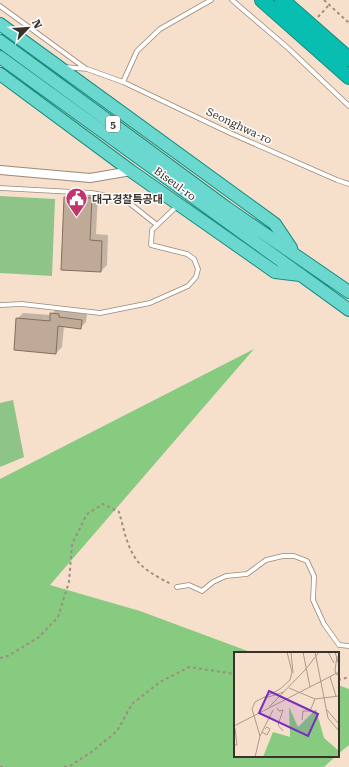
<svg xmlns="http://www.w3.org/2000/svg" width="349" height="767" viewBox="0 0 349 767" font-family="'Roboto Serif','Noto Sans KR',serif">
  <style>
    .green { fill: #8ec488 }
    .forest { fill: #87cb80 }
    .shadow { fill: #0003 }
    .building { fill: #bfaa97; stroke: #826e5d }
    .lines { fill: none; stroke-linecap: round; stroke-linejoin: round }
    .service-casing { stroke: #9d8876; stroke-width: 5.5 }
    .minor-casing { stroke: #9d8876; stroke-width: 10 }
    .primary-casing { stroke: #1a8d81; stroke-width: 14 }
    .motorway-casing { stroke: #1a8d81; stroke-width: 16 }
    .path { stroke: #9d8e80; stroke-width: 2; stroke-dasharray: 3 3; stroke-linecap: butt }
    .service { stroke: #fff; stroke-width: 4 }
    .minor { stroke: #fff; stroke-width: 8 }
    .primary { stroke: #6bd8d0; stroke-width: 12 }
    .motorway { stroke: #08beb0; stroke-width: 14 }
    .labels { text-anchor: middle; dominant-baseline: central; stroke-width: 3; stroke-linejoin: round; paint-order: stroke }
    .shield { fill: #fff; stroke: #75706a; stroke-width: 1 }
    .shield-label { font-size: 10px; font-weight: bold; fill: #3a322a }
    .street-label { font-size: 11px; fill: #3a322a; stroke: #fff }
    .poi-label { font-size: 11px; font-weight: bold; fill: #3a322a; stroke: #fff; text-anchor: start }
    .inset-road { fill: none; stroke: #ab9a8b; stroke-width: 1 }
    .view { fill: #7b2cbf; fill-opacity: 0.15; stroke: #7b2cbf; stroke-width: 2 }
    .inset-edge { fill: none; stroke: #3a322a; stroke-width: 2 }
  </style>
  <rect width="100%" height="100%" fill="#f6e0cc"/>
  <path class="green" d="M0 196 55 199 52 276 0 273Z
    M13 400 24 457 0 467V403Z"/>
  <path class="forest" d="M254 349 50 585 140 611 253 653H235V756H336L324 767H0V479Z
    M338 685 349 689V745L338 754Z"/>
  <path class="shadow" d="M71 191 98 192 96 234 108 235 107 265 101 271 65 198Z
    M57 308 65 311 87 314 86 322 80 328 64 326 62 347 56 353 17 319 23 313 51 315Z"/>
  <path class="building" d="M64 197 92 198 90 240 102 241 101 272 61 270Z
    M50 313 59 314V317L82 320 81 329 58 326 56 354 14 350 16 318 50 321Z"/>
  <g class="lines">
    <defs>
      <path id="service" d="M232 0 288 48 349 106
        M0 6 85 68
        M65 67 87 69 123 82 230 133 337 180 349 184
        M123 82 137 51 160 29 211 0
        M0 188 92 193 117 198 128 202 157 225
        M0 305 22 304 100 313 150 303 188 286 196 277 198 269 194 259 187 254 151 245 152 230 177 206
        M177 587 189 585 202 591 213 582 226 576 247 574 266 560 283 556H294L307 561 314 576 313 600 324 624 339 645 349 646"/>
      <path id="minor" d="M0 170 90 178 131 171"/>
      <path id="primary" d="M0 24 275 224 291 248
        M0 41 227 208 349 292
        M0 57 349 310
        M0 74 131 171 275 272 300 275"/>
      <path id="motorway" d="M262 0 349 77
        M282 0 349 59"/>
    </defs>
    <use href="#service" class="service-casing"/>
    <use href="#minor" class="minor-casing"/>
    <use href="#primary" class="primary-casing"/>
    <use href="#motorway" class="motorway-casing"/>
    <path class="path" d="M324 0 349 23
      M318 17 329 5
      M0 658 8 656 39 637 58 617 69 582 72 544 87 514 103 504 119 512C124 529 127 550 140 564 148 572 161 579 171 584
      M338 680 349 677
      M0 767H6
      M64 767 70 766 93 751 117 731 132 704 160 682 189 667 235 674"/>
    <use href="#service" class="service"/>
    <use href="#minor" class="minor"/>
    <use href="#primary" class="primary"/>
    <use href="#motorway" class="motorway"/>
  </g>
  <defs>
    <symbol id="civic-pin" viewBox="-11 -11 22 30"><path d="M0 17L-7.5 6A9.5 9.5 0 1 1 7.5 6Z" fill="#c0356b" stroke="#fff"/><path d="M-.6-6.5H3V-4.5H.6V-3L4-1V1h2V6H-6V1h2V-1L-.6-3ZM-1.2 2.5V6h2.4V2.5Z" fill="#fff"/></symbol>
  </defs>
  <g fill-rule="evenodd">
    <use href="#civic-pin" x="64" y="186" width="25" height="34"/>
  </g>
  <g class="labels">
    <rect class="shield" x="106" y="116" width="14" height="16" rx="3"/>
    <g class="shield-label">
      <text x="113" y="124">5</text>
    </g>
    <g class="street-label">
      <text transform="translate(239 126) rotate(25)">Seonghwa-ro</text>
      <text transform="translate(175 184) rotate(36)">Biseul-ro</text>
    </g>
    <g class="poi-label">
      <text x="92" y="199">대구경찰특공대</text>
    </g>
  </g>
  <g transform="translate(234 652)">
    <rect width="105" height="105" fill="#f6e0cc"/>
    <path d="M55 55 64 75 82 57 90 86 105 99V105H29L39 80 56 85Z" fill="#87cb80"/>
    <path class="inset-road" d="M57 0 59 21M69 0 76 35M81 0 94 66 105 79M94 0 100 11M101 0 105 13M103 4 101 18 102 22 105 23M72 17 85 0M96 25 102 44M55 36 81 47 105 44M31 46 50 40M35 55 72 17M43 56 45 59 49 58 44 73 49 79M93 58 105 72M21 67 18 57 21 50 46 37 56 28 58 20 53 0M68 68 69 59H76L81 47M0 74 105 20M28 80 33 83 36 77 33 75 31 77M26 84 39 58M0 93H3L1 76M21 105 26 84 21 67"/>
    <path class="view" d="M35 39 84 62 74 84 25 61Z"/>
    <rect width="105" height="105" class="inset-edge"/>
  </g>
  <g transform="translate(28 28) rotate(65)" stroke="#ffffff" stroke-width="3" paint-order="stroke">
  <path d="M0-3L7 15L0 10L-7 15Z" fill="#3a322a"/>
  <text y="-6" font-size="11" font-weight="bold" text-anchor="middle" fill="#3a322a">N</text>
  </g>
</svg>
